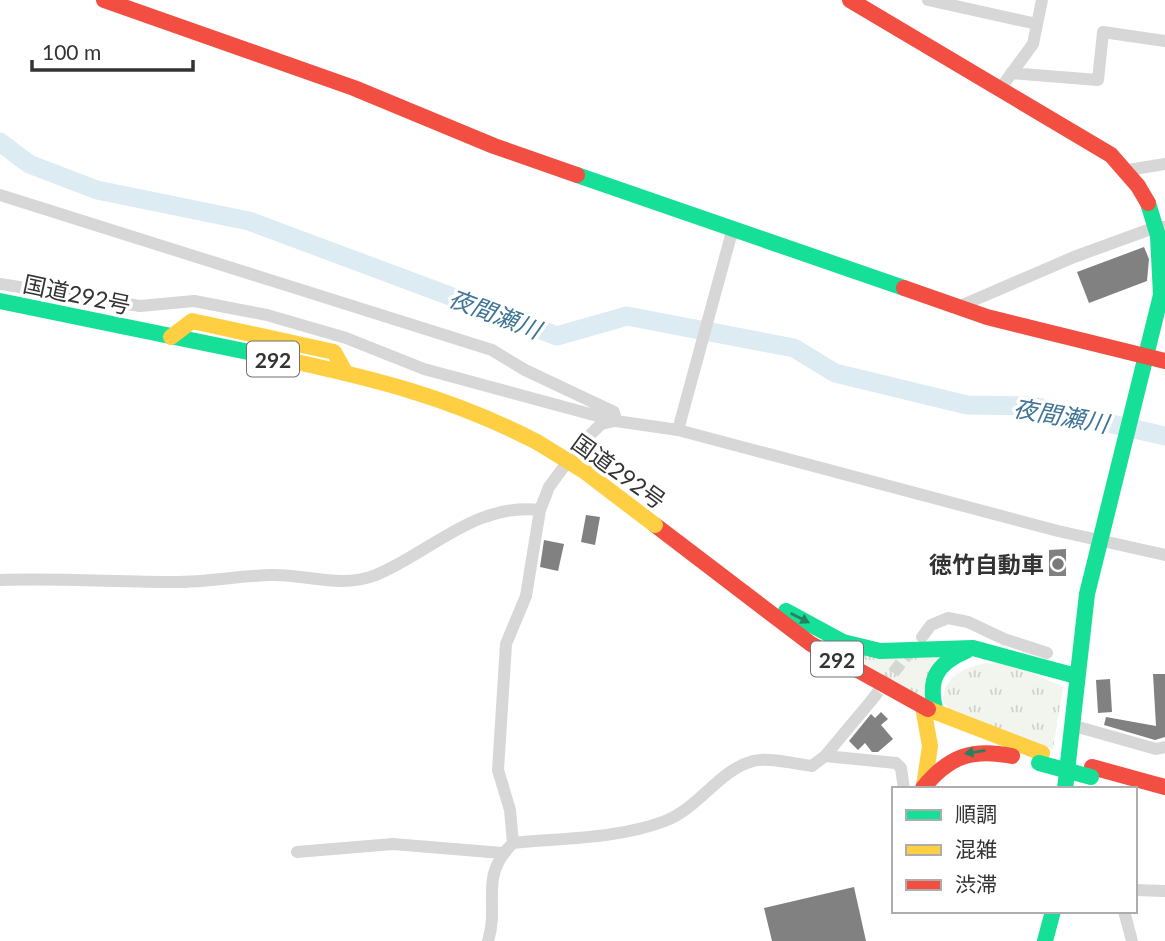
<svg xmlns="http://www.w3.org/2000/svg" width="1165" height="941" viewBox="0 0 1165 941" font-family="Lato,'Noto Sans JP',sans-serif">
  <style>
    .grass { fill: url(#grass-tufts) }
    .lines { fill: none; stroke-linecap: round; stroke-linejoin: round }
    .river { stroke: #ddebf3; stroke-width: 19 }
    .building { fill: #818181 }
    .street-tunnel { stroke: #d6d6d6; stroke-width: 12; stroke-dasharray: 12 6; stroke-linecap: butt }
    .street { stroke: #d7d7d7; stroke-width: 12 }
    .fast { stroke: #16e098; stroke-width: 16 }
    .slow { stroke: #ffcf43; stroke-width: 16 }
    .jam { stroke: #f24e42; stroke-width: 16 }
    .fast-bridge { stroke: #16e098; stroke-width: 16 }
    .slow-bridge { stroke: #ffcf43; stroke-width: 16 }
    .oneway { fill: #268160 }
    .poi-dot { fill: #7a7a7a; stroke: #fff; stroke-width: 2.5 }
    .labels { text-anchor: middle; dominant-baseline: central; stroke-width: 7; stroke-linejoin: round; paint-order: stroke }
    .shield { fill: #fff; stroke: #707070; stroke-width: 2 }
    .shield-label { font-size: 21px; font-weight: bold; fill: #333 }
    .street-label { font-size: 23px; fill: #333; stroke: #fff }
    .poi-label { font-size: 23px; font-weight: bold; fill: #333; stroke: #fff; text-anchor: end }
    .water-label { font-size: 24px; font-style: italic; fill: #3f7597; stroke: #fff }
  </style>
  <defs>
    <pattern id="grass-tufts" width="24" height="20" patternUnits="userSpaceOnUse" patternTransform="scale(1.75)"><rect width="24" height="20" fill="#f1f5ed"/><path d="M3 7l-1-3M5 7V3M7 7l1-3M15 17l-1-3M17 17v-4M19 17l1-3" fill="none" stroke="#cfd2cc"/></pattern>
  </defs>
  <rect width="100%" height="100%" fill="#fff"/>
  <path class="grass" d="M828 645 947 653 926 699Z
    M986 663 1015 666 1063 687 1053 749 953 713 943 702C944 675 964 668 986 663Z"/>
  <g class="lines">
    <path class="river" d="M0 142 29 164 97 190 249 221 557 336 627 316 794 348 835 373 967 405 1033 406 1165 436"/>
  </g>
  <path class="building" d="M1144 247 1149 259 1147 281 1089 303 1077 272Z
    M586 515 600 517 595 545 581 542Z
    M544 540 564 544 558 571 540 567Z
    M1066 549V576H1049V550Z
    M1153 674H1165V737L1155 740 1104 725 1106 717 1156 726Z
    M1110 679 1112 712 1098 713 1096 680Z
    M881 712 888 719 881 725 893 739 878 752H872L865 743 858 750 849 741 871 714 875 718Z
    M854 887 866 941H772L764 908Z"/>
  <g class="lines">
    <path class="street-tunnel" d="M871 701 912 649"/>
    <path class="street" d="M928 0 1037 24
      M1011 73 1098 80 1103 32 1165 41
      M1000 89 1033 44 1042 0
      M1128 170 1165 164
      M0 195 492 350 525 370 614 412 616 421
      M0 284 140 306 194 301 267 315 346 338 424 369 616 421 678 430 1058 531 1165 555
      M958 307 1074 257 1148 230 1165 227
      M678 430 733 228
      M0 580C59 578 117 582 175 582 207 582 239 576 271 575 307 574 340 589 376 575 431 552 476 502 540 510
      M922 637 931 625 948 618 968 622 1004 639 1047 653
      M1071 725 1156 749 1165 747
      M825 756 871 701
      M513 843 510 810 498 770 506 644 526 596 540 510 549 487 579 446 601 424 615 421
      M297 852 393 844 502 853
      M1135 890 1165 891
      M1124 911 1132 941
      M488 941C500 903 478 877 513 843 564 838 617 839 665 821 699 808 719 770 753 761 770 757 795 764 812 766L825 756 896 763 901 768 904 789"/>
    <path class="fast" d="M577 175 904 288
      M0 301 278 358
      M786 611 843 642 880 651 973 648 1076 676
      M936 712C927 680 936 664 966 651
      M1065 789 1087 594 1161 295 1158 236 1148 203
      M1045 941 1053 911"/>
    <path class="slow" d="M171 337 192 321 334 352 345 372
      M278 358C372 378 450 397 537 442
      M923 707 930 746 924 786
      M928 709 1042 753"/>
    <path class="jam" d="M104 0 354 88 494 146 577 175
      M850 0 1111 155 1138 186 1148 203
      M904 288 987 317 1165 361
      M655 525 811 644 928 709
      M1092 767 1165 787
      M923 788C949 756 972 748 1012 756"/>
    <path class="fast-bridge" d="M1039 763 1091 777"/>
    <path class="slow-bridge" d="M537 442 584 471 655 525"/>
  </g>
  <defs><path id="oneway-solid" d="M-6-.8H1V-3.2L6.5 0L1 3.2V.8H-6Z" transform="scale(1.75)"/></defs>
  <g class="oneway">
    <use href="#oneway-solid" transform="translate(800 618) rotate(27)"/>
    <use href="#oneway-solid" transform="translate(975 752) rotate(171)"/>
  </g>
  <circle class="poi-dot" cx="1058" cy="564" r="7"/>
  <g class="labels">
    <g class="shield">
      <rect x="247" y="341.5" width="52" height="35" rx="5"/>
      <rect x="811" y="641.5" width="52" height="35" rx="5"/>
    </g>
    <g class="shield-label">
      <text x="273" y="359">292</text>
      <text x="837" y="659">292</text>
    </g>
    <g class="street-label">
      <text transform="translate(77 294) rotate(12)">国道292号</text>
      <text transform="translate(619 471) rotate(36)">国道292号</text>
    </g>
    <g class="poi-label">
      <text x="1044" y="564">徳竹自動車</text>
    </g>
    <g class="water-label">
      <text transform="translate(495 313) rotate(21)">夜間瀬川</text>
      <text transform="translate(1061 415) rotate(10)">夜間瀬川</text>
    </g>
  </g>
  <rect x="892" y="787" width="245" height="126" fill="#ffffff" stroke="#adadad" stroke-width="2"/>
  <rect x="906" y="810" width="35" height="10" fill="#16e098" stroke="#adadad" stroke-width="2"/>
  <text x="955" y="822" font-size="21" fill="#333333">順調</text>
  <rect x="906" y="845" width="35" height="10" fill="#ffcf43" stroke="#adadad" stroke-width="2"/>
  <text x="955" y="857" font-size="21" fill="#333333">混雑</text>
  <rect x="906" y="880" width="35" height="10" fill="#f24e42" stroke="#adadad" stroke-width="2"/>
  <text x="955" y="892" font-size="21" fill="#333333">渋滞</text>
  <path d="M32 60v10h161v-10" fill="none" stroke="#333333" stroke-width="3.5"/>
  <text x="42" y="60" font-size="21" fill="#333333" stroke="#ffffff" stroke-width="5" paint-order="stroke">100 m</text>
</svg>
